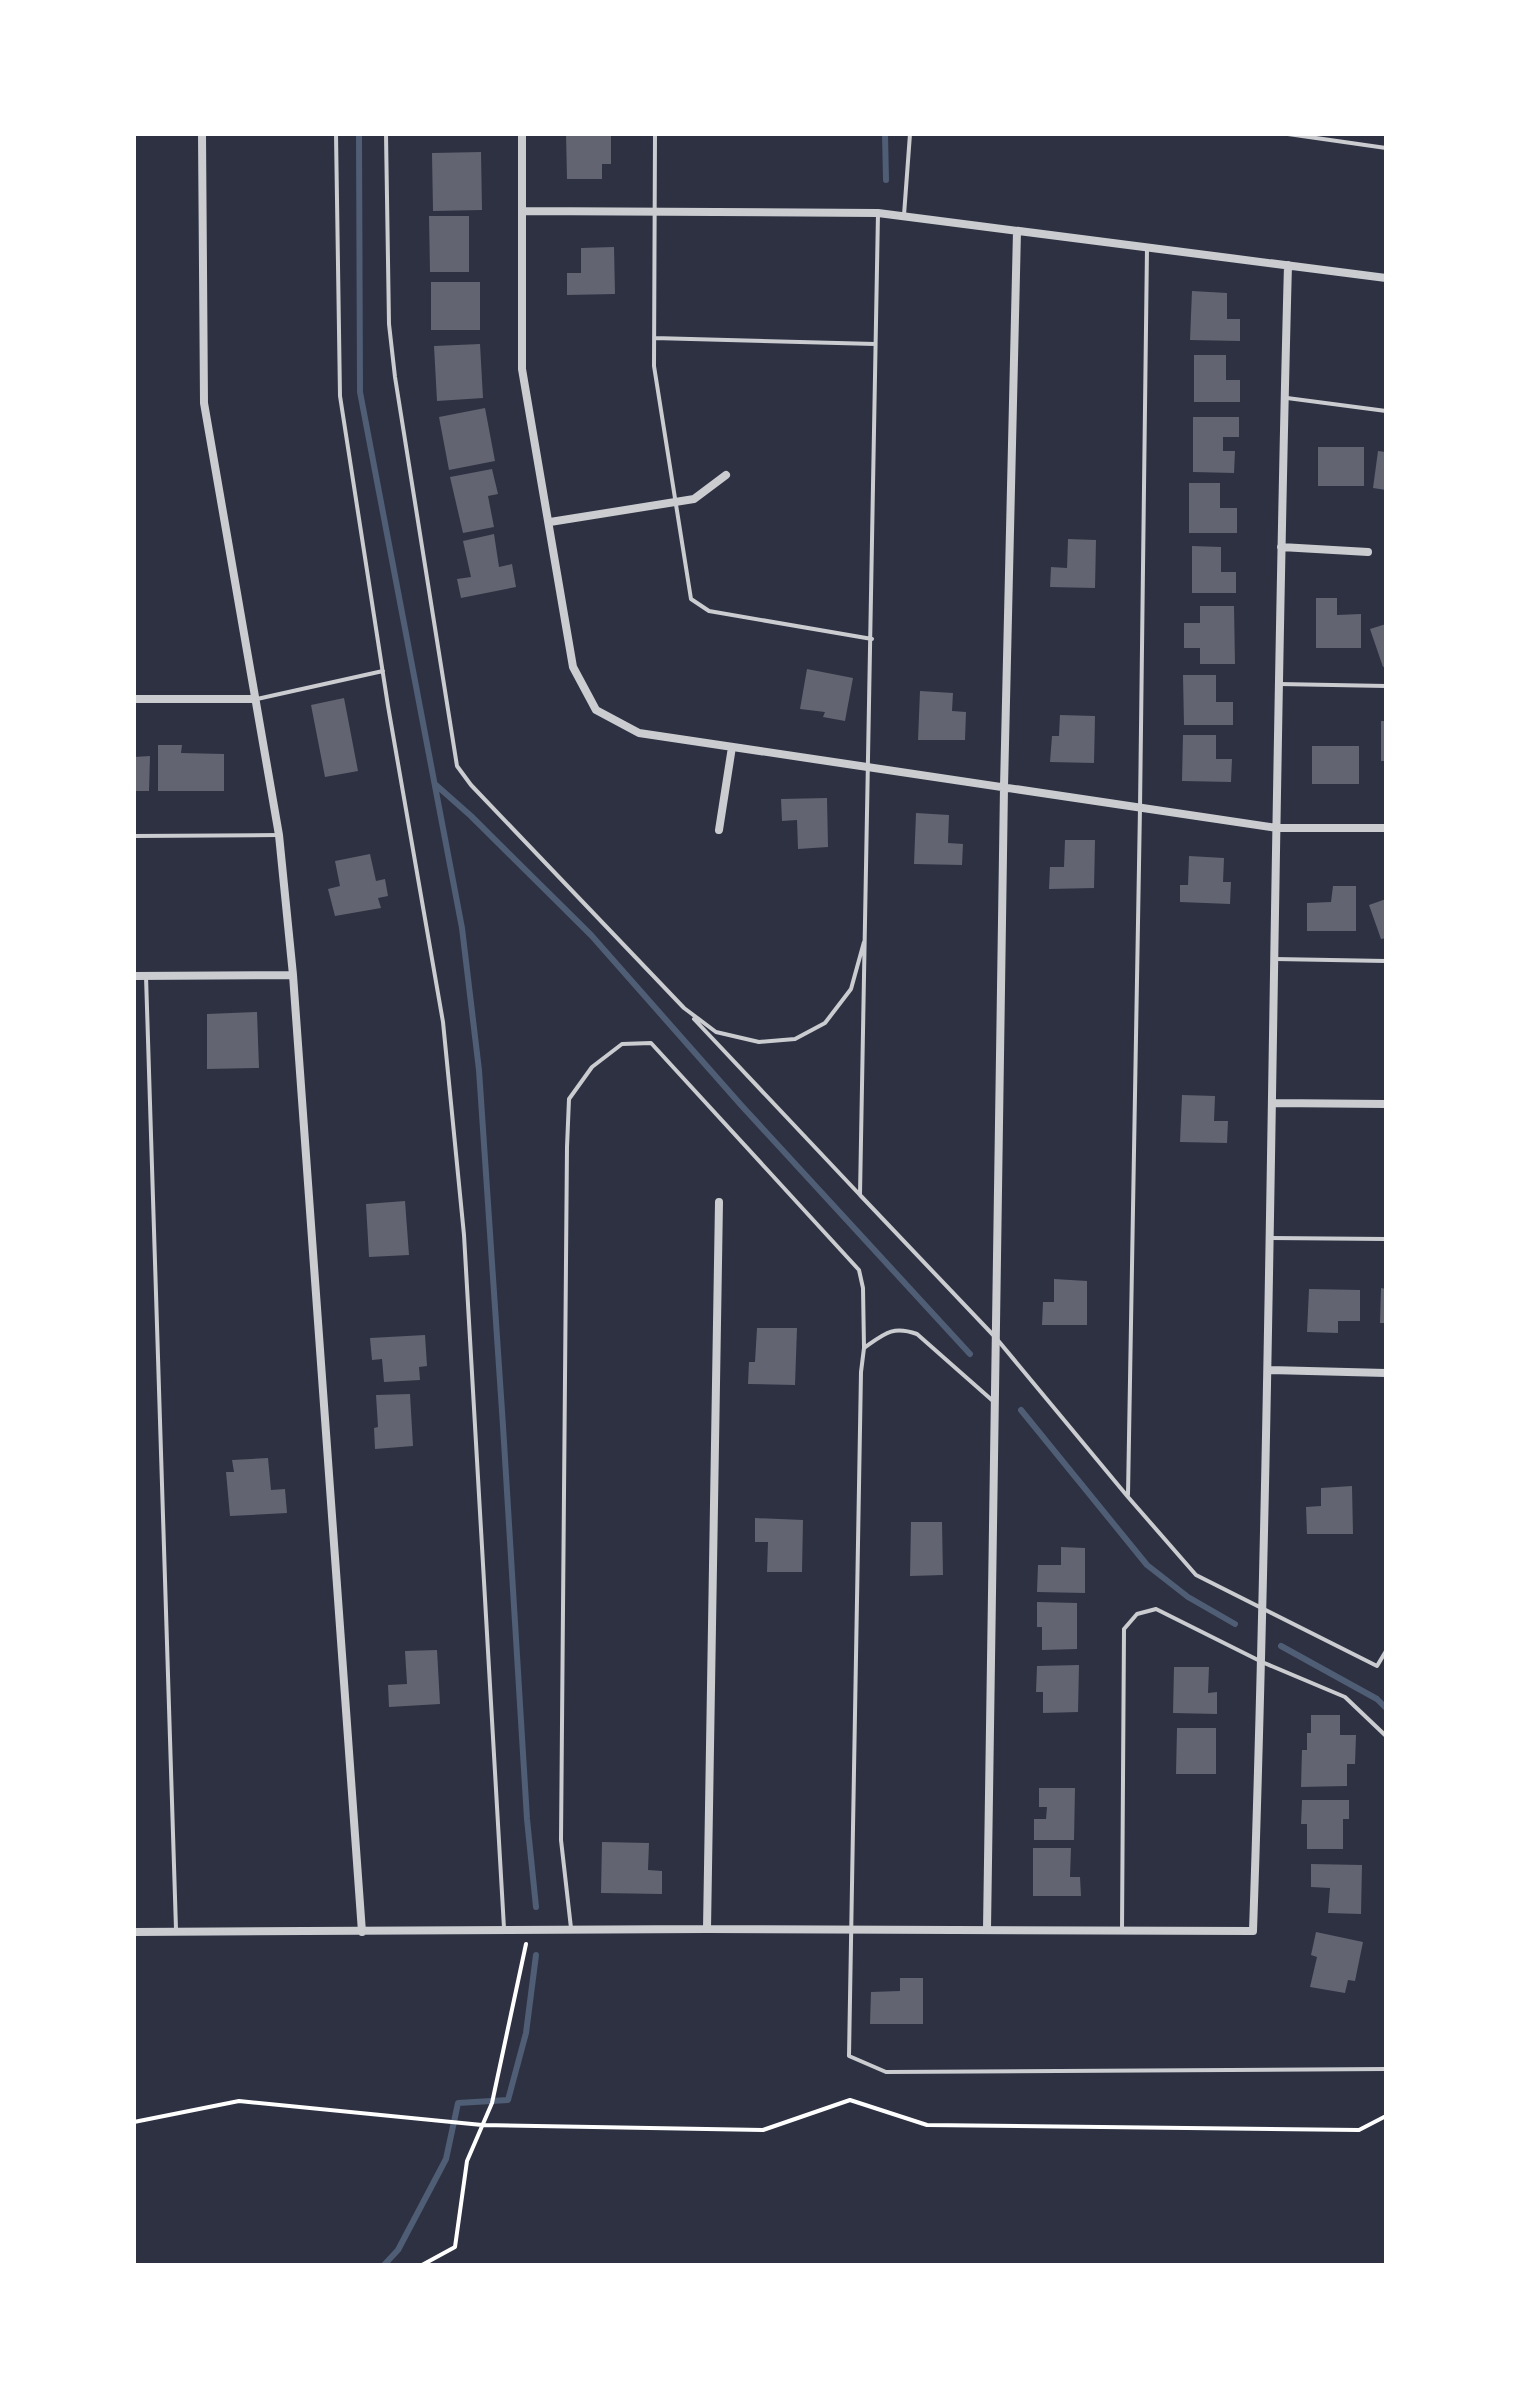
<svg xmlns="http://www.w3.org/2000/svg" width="1520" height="2399" viewBox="0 0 1520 2399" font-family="Manrope,sans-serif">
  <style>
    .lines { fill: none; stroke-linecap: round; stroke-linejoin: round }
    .stream { stroke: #4f5d75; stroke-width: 6 }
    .building { fill: #626471 }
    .path { stroke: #fff; stroke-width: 4 }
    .service { stroke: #caccd0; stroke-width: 4 }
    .minor { stroke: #caccd0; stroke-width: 8 }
  </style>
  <rect width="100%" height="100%" fill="#2d3142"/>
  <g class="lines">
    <path class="stream" d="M359 134 360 392 462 928 479 1070 503 1426 527 1819 536 1907
      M885 134 886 180
      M436 785 471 816 591 935 741 1105 970 1354
      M1021 1410 1147 1565 1188 1597 1235 1624
      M1281 1646 1377 1699 1386 1708
      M384 2265 398 2250 446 2159 458 2103 508 2100 526 2033 536 1955"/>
  </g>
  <path class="building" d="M566 134H611V164H602V179H567Z
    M481 152 482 210 433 211 432 153Z
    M429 216H469V272H430Z
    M614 247 615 294 567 295V273H581V248Z
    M431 282H480V330H431Z
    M1192 291 1227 293V319H1240V341L1190 340Z
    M480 344 483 398 437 401 434 346Z
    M1194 355H1226V380H1240V402H1194Z
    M485 408 495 461 449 470 439 417Z
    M1193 417H1239V437H1223V451H1235L1234 473 1193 472Z
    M1318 447H1364V486H1318Z
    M1378 451 1386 452V490L1373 488Z
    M492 469 498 494 488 496 494 527 463 533 450 477Z
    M1189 483H1220V508H1237V533H1189Z
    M494 534 499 567 512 564 516 587 461 598 457 579 471 577 463 541Z
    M1068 539 1096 540 1095 588 1050 587 1051 567 1067 568Z
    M1192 546 1221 547V572H1236V593H1192Z
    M1316 598H1337V615L1361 614V648H1316Z
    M1200 606H1234L1235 664H1200V648H1184V623H1200Z
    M1386 624V666L1383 667 1370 629Z
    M807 669 853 678 845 721 823 717 825 712 800 709Z
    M1183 675H1216V702H1233V725H1184Z
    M920 691 953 693 952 711 966 712 965 740H918Z
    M344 698 358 771 325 777 311 705Z
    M1060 715 1095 716 1094 763 1050 762 1052 736H1059Z
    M1381 721H1386V761H1381Z
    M1183 735H1216V759H1232L1231 782 1182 781Z
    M158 745H182L181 753 224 754V791H158Z
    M1312 746H1359V784H1312Z
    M150 756 149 791H134V757Z
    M827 798 828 847 798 849 797 820 782 821 781 799Z
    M916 813 949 815 948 843 963 844 962 865 914 864Z
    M1065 840H1095L1094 888 1049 889 1050 867H1064Z
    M370 854 376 881 385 879 388 896 378 898 381 908 335 916 328 889 340 886 335 861Z
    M1189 856 1224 858 1223 882H1231L1230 904 1180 902V885H1188Z
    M1333 886H1356V931H1307V903L1331 902Z
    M1386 899V938L1381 939 1369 905Z
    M257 1012 259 1068 207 1069V1014Z
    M1182 1095 1215 1096 1214 1121H1228L1227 1143 1180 1142Z
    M405 1201 409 1255 369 1257 366 1204Z
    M1054 1279 1087 1281V1325H1042L1043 1302H1054Z
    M1381 1288 1386 1289V1323H1380Z
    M1309 1289 1360 1290V1321H1338V1333L1307 1332Z
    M757 1328H797L795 1385 748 1384 749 1362H755Z
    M425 1335 427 1366 419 1367 420 1380 384 1382 382 1359 372 1360 370 1338Z
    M410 1394 413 1446 375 1449 374 1428 378 1427 376 1395Z
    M268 1458 271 1490 285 1489 287 1513 230 1516 226 1472H234L232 1460Z
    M1352 1486 1353 1534H1307L1306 1507 1321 1506V1488Z
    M755 1518 803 1520 802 1572H767L768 1542H755Z
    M911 1522H942L943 1575 910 1576Z
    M1061 1547 1085 1548V1593L1037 1592 1038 1565H1061Z
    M1037 1602 1077 1603V1649L1042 1650V1627H1037Z
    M437 1650 440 1704 389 1707 388 1685 407 1684 405 1651Z
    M1079 1665 1078 1712 1043 1713V1692H1036L1037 1666Z
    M1174 1667H1209L1208 1693 1217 1692V1714L1173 1713Z
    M1311 1715H1340V1735H1356L1355 1764H1347V1786L1301 1787 1302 1750H1307V1733H1311Z
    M1177 1728H1216V1774H1176Z
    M1039 1788H1075L1074 1840H1034V1819H1046L1047 1807H1039Z
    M1302 1800H1349V1819H1343V1849H1307V1824H1301Z
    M602 1842 649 1843 648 1870 662 1871V1894L601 1893Z
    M1033 1848H1071L1070 1877H1080L1081 1896H1033Z
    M1311 1864 1362 1865 1361 1914 1328 1913 1330 1888 1311 1887Z
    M1316 1932 1363 1942 1355 1981 1348 1980 1345 1993 1310 1987 1317 1957 1311 1955Z
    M900 1978H923V2024H870L871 1992 900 1991Z"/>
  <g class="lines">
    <path class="path" d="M134 2122 239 2101 482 2125 763 2130 850 2100 927 2125 1359 2130 1386 2116
      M422 2265 455 2247 467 2161 492 2103 526 1944"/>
    <path class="service" d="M336 134 340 396 388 706 443 1022 464 1235 504 1928
      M386 134 389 324 395 377 457 766 471 785 684 1008 716 1032 759 1042 795 1039 825 1023 851 989 864 942
      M655 134 654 366 691 599 709 611 872 639
      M1288 134 1386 148
      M878 213 860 1195 996 1338 1128 1497 1196 1575 1377 1666 1386 1651
      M904 215 910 134
      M654 338 875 344
      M1287 398 1386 411
      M1279 684 1386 686
      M257 699 383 671
      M134 836 279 835
      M1275 959 1386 961
      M146 976 176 1929
      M694 1019 860 1195
      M1271 1238 1386 1239
      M993 1401 917 1334C892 1325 884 1334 864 1348L861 1372 849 2056 886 2072 1386 2069
      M1128 1495 1140 808 1147 248
      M571 1928 561 1840 567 1147 569 1099 592 1067 622 1044 651 1043 859 1270 863 1288 864 1348
      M1122 1930 1124 1629 1137 1614 1156 1609 1262 1662 1345 1697 1386 1736"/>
    <path class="minor" d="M202 134 204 403 279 835 293 975 362 1932
      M522 134V369L573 667 596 710 639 733 1277 828H1386
      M523 211 878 213 1386 278
      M550 522 694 499 726 475
      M1281 547 1368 552
      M134 699H254
      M719 830 732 747
      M134 976 293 975
      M1273 1103 1386 1104
      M1269 1370 1386 1373
      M707 1929 719 1202
      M987 1929 1004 787 1017 231
      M134 1932 707 1929 1253 1931C1272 1376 1273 820 1288 265"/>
  </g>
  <rect width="1520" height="2399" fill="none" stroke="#ffffff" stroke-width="272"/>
</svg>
